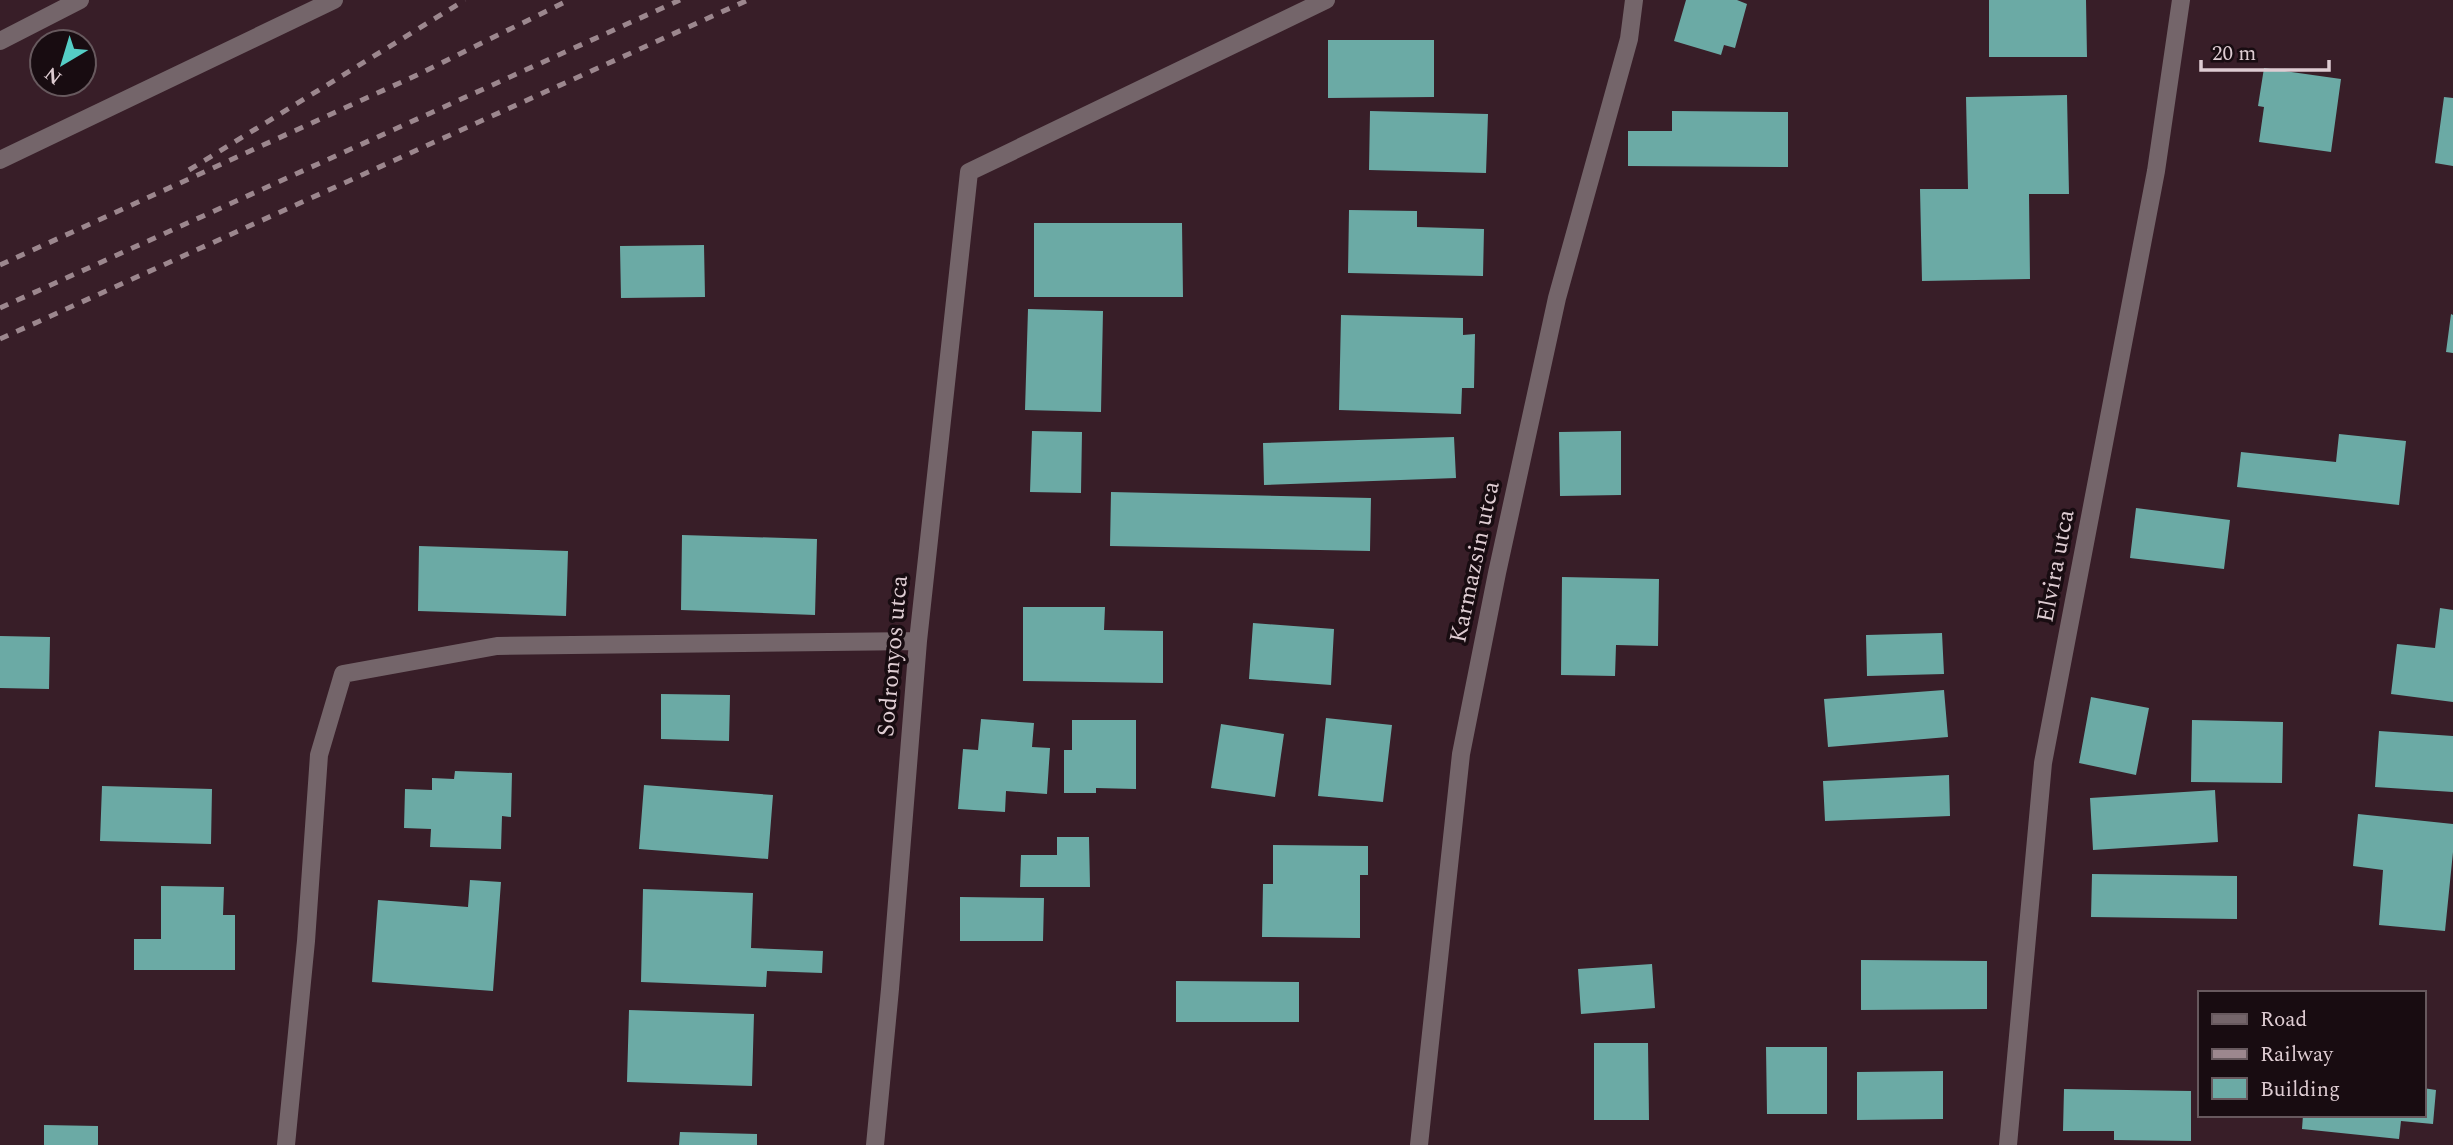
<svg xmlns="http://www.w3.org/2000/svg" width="2453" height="1145" viewBox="0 0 2453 1145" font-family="Spectral,serif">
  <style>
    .building { fill: #6baaa5 }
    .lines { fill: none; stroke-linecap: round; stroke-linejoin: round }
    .minor { stroke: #74656a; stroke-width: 18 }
    .rail { stroke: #9c878e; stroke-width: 5; stroke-dasharray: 9 9; stroke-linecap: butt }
    .labels { text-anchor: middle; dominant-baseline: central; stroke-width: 7; stroke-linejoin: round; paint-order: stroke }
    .street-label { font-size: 24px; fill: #deccd2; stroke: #180c11 }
  </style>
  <rect width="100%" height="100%" fill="#381e28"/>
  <path class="building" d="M1686 0H1737L1747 4 1735 48 1724 45 1721 55 1674 41Z
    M1989 0H2086L2087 57H1989Z
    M1328 40H1434V97L1328 98Z
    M2264 68 2341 79 2331 152 2259 142 2264 107 2258 106Z
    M2067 95 2069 194H2029L2030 279 1922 281 1920 189H1968L1966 97Z
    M2444 97 2453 98V166L2435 163Z
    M1370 111 1488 114 1486 173 1369 170Z
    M1672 111 1788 112V167L1628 166V131H1672Z
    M1349 210 1417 211V227L1484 229 1483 276 1348 273Z
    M1034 223H1182L1183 297H1034Z
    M704 245 705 297 621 298 620 246Z
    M1028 309 1103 311 1101 412 1025 410Z
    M2451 314 2453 315V353L2446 352Z
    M1341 315 1463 318V335L1475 334 1474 388H1462L1461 414 1339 410Z
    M1032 431 1082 432 1081 493 1030 492Z
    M1621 431V495L1560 496 1559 432Z
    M2339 434 2406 441 2399 505 2237 487 2241 452 2336 462Z
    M1454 437 1456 478 1264 485 1263 443Z
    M1111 492 1371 498 1370 551 1110 546Z
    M2136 508 2230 520 2224 569 2130 558Z
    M682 535 817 539 815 615 681 610Z
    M419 546 568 551 566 616 418 611Z
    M1562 577 1659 579 1658 646 1616 645 1615 676 1561 675Z
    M1023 607H1105L1104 630 1163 631V683L1023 681Z
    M2440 608 2453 610V702L2391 694 2397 644 2435 648Z
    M1253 623 1334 629 1331 685 1249 679Z
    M1942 633 1944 674 1867 676 1866 635Z
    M0 636 50 637 49 689 0 688Z
    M1944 690 1948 737 1828 747 1824 699Z
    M661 694 730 695 729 741 661 739Z
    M2091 697 2149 708 2136 775 2079 763Z
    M1326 718 1392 725 1383 802 1318 796Z
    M981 719 1034 723 1032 747 1050 748 1047 794 1006 791 1005 812 958 809 963 749 978 750Z
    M1072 720H1136V789L1096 788V793H1064V750H1072Z
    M2192 720 2283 722 2282 783 2191 782Z
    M1221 724 1284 734 1275 797 1211 788Z
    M2379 731 2453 736V792L2375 787Z
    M455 771 512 773 511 817 502 816 501 849 430 847 431 829 404 828 405 789 432 790V778L454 779Z
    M1949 775 1950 816 1825 821 1823 781Z
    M644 785 773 795 768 859 639 849Z
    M102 786 212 789 211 844 100 841Z
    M2215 790 2218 842 2093 850 2090 798Z
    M2358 814 2453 824V852L2445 931 2379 925 2383 870 2353 866Z
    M1057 837H1089L1090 887H1020L1021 855H1057Z
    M1273 845 1368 846V875H1360V938L1262 937 1263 884H1273Z
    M2092 874 2237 876V919L2091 917Z
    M470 880 501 882 493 991 372 982 378 900 468 907Z
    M161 886 224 887 223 915H235V970H134V939H161Z
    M643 889 753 893 751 948 823 951 822 973 767 971 766 987 641 982Z
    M960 897 1044 898 1043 941H960Z
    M1861 960 1987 961V1009L1861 1010Z
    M1652 964 1655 1008 1581 1014 1578 969Z
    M1176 981 1299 982V1022H1176Z
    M629 1010 754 1014 752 1086 627 1082Z
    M1594 1043H1648L1649 1120H1594Z
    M1766 1047H1827V1114H1767Z
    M1943 1071V1119L1857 1120V1072Z
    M2423 1088 2436 1090 2433 1124 2401 1121 2399 1139 2302 1129 2303 1115H2423Z
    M2064 1089 2191 1091V1141L2114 1140V1131H2063Z
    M44 1125 98 1126V1145H44Z
    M680 1132 757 1134V1145H679Z"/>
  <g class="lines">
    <path class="minor" d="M0 41 80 0
      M0 160 334 0
      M286 1145 306 941 319 755 343 674 497 646 918 641
      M875 1145 890 989 918 641 969 172 1326 0
      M1419 1145 1461 754 1497 573 1557 298 1629 39 1634 0
      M2008 1145 2043 763 2156 171 2181 0"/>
    <path class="rail" d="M189 170 465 0
      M0 265 417 75 569 0
      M0 308 680 0
      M0 339 748 0"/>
  </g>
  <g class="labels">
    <g class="street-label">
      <text transform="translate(1475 562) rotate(-78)">Karmazsin utca</text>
      <text transform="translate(2056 566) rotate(-79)">Elvira utca</text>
      <text transform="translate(893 656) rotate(-85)">Sodronyos utca</text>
    </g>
  </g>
  <rect x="2198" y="991" width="228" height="126" fill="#180c11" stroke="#67595e" stroke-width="2"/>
  <rect x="2212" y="1014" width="35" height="10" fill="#74656a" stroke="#67595e" stroke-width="2"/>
  <text x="2260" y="1026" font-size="21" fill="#deccd2">Road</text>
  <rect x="2212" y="1049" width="35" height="10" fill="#9c878e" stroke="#67595e" stroke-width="2"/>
  <text x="2260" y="1061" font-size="21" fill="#deccd2">Railway</text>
  <rect x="2212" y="1078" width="35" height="21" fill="#6baaa5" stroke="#67595e" stroke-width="2"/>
  <text x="2260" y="1096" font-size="21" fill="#deccd2">Building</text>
  <g transform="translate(63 63) rotate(218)"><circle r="33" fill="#180c11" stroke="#67595e" stroke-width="2"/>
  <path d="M0-5L12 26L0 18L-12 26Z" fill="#55cec6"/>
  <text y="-10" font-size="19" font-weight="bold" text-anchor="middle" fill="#deccd2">N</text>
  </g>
  <path d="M2201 60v10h128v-10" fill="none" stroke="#deccd2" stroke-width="3.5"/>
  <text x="2212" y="60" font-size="21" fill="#deccd2" stroke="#180c11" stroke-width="5" paint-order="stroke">20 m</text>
</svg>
